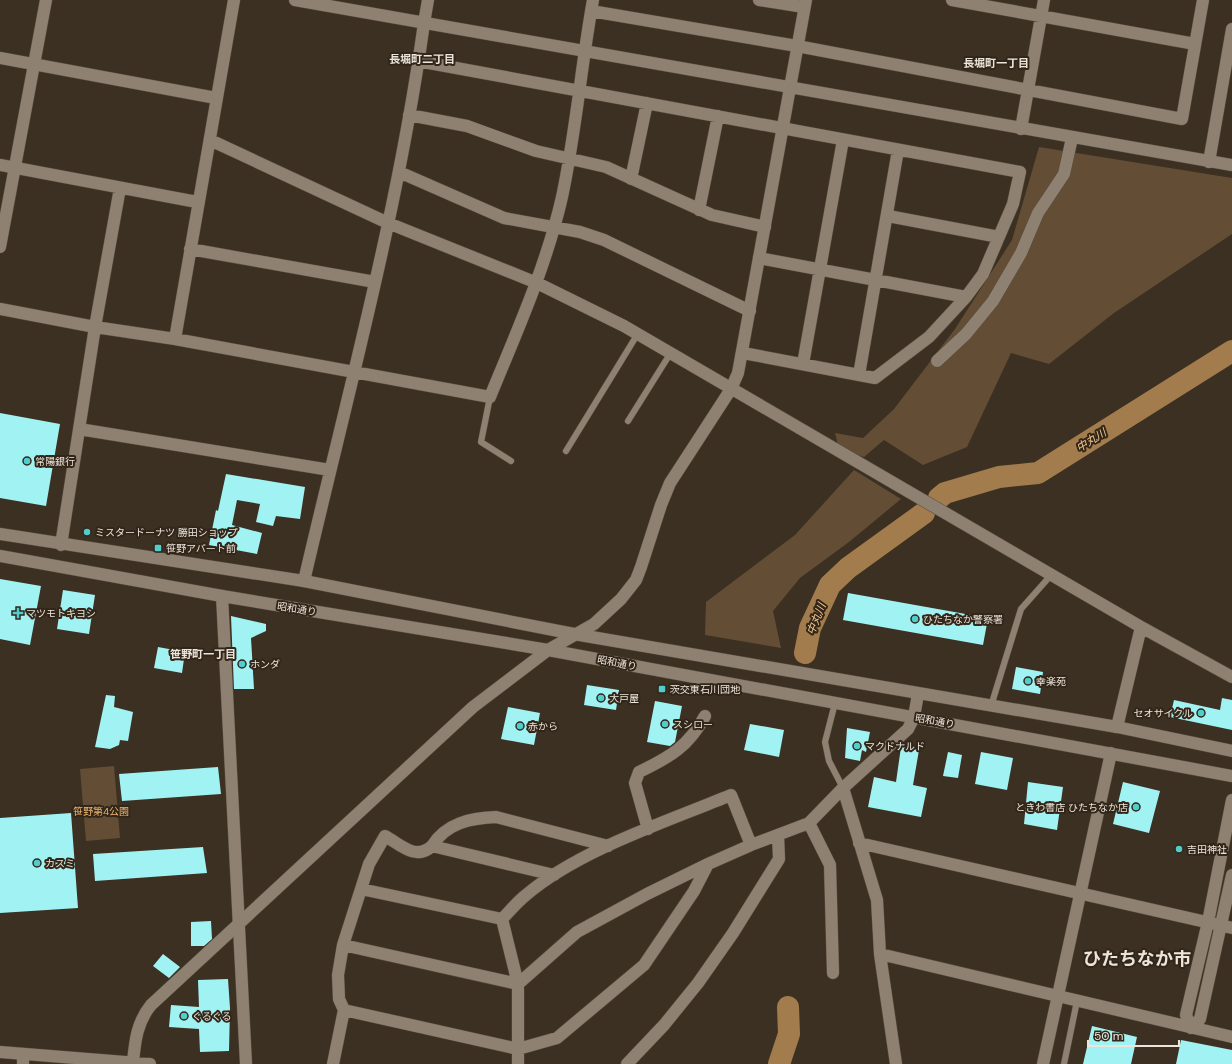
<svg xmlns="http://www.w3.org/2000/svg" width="1232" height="1064" viewBox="0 0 1232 1064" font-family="'DM Sans','Noto Sans JP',sans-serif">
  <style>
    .green { fill: #634d34 }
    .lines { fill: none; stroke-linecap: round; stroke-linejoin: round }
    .river { stroke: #a37c4d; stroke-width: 22 }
    .building { fill: #a1f3f3 }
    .lane-casing { stroke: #574d41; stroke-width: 7 }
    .street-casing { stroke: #574d41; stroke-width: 13 }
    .secondary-casing { stroke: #574d41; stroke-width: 13 }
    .lane { stroke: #8f8171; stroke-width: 6 }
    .street { stroke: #8f8171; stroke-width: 12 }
    .secondary { stroke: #8f8171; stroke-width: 12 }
    .poi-dot { fill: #52cdce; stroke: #322619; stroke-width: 1.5 }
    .labels { text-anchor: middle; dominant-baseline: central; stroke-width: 4; stroke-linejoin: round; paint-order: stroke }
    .poi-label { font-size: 10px; fill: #ece5dc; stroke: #322619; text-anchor: start }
    .street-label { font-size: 10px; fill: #ece5dc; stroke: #322619 }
    .park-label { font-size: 10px; fill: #efb670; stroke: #322619 }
    .neighbourhood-label { font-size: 11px; font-weight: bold; fill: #ece5dc; stroke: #322619 }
    .water-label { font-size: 11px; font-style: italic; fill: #f8ca93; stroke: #322619 }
    .town-label { font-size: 18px; font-weight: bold; fill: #ece5dc; stroke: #322619 }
  </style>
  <rect width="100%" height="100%" fill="#3c3022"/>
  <path class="green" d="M1039 147 1232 178V234L1114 313 1049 364 1011 353 967 447 923 465 884 440 864 457 839 449 835 433 863 438 894 409 955 329 1012 240Z
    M854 470 901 499 849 542 800 578 773 611 781 648 705 635 706 602 795 535Z
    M114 766 120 838 86 841 80 769Z"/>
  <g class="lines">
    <path class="river" d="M939 498 945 493 999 477 1038 473 1232 351
      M805 653 810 628 830 585 848 568 924 513
      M779 1064 789 1034 788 1007"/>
  </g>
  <path class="building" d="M0 413 60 424 46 506 0 498Z
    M226 474 305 487 300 519 276 516 273 526 256 522 260 504 237 500 232 525 262 533 257 554 209 545 216 510 218 511Z
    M0 579 41 586 30 645 0 639Z
    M63 590 95 595 89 634 57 629Z
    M848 593 988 618 983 645 843 620Z
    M231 616 266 624V631L251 638 254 689H234Z
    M158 647 185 652 182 673 154 668Z
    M1016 667 1043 672 1040 694 1012 689Z
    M587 685 619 690 616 710 584 705Z
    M106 695 115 696 114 707 133 712 128 741 120 740 119 745 110 749 95 747Z
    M1222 698 1232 700V730L1170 717 1174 700 1220 710Z
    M655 701 682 706 675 742 670 746 647 742Z
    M508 707 540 713 534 745 501 739Z
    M750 724 784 730 779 757 744 750Z
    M847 728 870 732 866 752 862 750 860 761 845 758Z
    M901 747 919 750 913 785 927 788 921 817 868 807 874 777 896 782Z
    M948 752 962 755 958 778 943 776Z
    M981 752 1013 758 1007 790 975 784Z
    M218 767 221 794 122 801 119 774Z
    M1028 782 1063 787 1057 830 1024 824Z
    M1123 782 1160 791 1149 833 1113 824Z
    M71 813 78 908 0 913V818Z
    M203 847 207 873 95 881 93 854Z
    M211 921 212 939 204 946H191V922Z
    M163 954 180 967 169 978 153 966Z
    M228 979 230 1008 229 1051 200 1052 199 1029 169 1027 171 1005 199 1007 198 980Z
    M1092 1026 1137 1037 1131 1064H1083Z
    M1181 1040 1232 1050V1064H1176Z"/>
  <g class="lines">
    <defs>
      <path id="lane" d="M490 397 481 442 511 461
        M628 421 670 354
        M566 451 637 335
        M835 703 825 742 829 761 843 788
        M991 706 1021 609 1052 574
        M1064 1064 1077 1001"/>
      <path id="street" d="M759 0 804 7
        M952 0 1195 44
        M591 11 797 46 1182 119 1203 0
        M0 58 216 98
        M418 61 1020 172 1013 204 983 274 966 297 929 337 875 378 743 353
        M409 115 467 126 536 151 606 167 712 215 765 227
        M1021 129 1044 0
        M210 140 388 223 537 283 624 326 1141 627 1232 677
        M1209 162 1232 29
        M0 165 197 202
        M399 172 504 218 580 232 604 240 750 311
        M631 179 647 103
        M699 210 718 116
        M888 216 999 237
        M190 249 375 282
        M759 258 966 297
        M0 309 95 327 175 339 490 397C517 331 546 267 562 197 576 132 581 66 593 0
        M175 339 234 0
        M937 361 966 334 993 301 1021 253 1038 213 1064 174 1072 138
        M803 364 843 140
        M859 375 898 150
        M79 429 330 470
        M61 545 95 327 120 188
        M304 581C347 396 398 212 424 23
        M222 596 246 1064
        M1117 727 1141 627
        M843 788 877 900 880 954 896 1064
        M809 823 830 865 833 973
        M648 829 635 783 639 772C670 757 688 747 705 716
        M859 843 1232 928
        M432 846C446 823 471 818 496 817L608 846
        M361 889 502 919
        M502 919C510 911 517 902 526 895 579 850 666 822 731 795L751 845
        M502 919 518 984V1064
        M343 945 518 984
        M880 954 1232 1037
        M518 984 577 932 647 894 708 864 751 845 809 823 843 788 908 729 914 717 918 694
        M344 1010 518 1049 557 1038 644 965 694 891 708 864
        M23 1054V1064
        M333 1064 344 1010 339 999 338 975 343 945 369 864 385 836C401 845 416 861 432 846L554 875
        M627 1064 664 1025 698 983 733 933 779 859 778 835"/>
      <path id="secondary" d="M295 0 1232 165
        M424 23 428 0
        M0 247 46 0
        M0 534 304 581 574 634 1117 727 1232 751
        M0 556 222 596 548 650 1232 776
        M1232 800 1208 922 1186 1015 1191 1028 1200 1019 1232 875
        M0 1052 150 1064
        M133 1062C135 1041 137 1022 151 1005L473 707 548 650 594 624 621 599 636 580 641 567 661 505 670 483 731 389 738 373 806 0
        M1043 1064 1111 753"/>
    </defs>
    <use href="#lane" class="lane-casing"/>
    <use href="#street" class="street-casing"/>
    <use href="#secondary" class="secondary-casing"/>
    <use href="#lane" class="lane"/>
    <use href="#street" class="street"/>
    <use href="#secondary" class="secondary"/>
  </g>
  <g class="poi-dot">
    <circle cx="27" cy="461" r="4"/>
    <circle cx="87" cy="532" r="4"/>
    <rect x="154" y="544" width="8" height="8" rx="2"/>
    <path d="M16 607h4v4h4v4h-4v4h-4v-4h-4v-4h4z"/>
    <circle cx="915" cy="619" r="4"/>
    <circle cx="242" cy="664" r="4"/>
    <circle cx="1028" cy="681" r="4"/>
    <rect x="658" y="685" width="8" height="8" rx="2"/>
    <circle cx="601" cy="698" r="4"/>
    <circle cx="1201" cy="713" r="4"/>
    <circle cx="665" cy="724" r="4"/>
    <circle cx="520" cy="726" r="4"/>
    <circle cx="857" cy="746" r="4"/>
    <circle cx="1136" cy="807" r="4"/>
    <circle cx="1179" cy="849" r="4"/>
    <circle cx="37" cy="863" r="4"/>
    <circle cx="184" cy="1016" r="4"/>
  </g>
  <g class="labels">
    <g class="poi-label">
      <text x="35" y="461">常陽銀行</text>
      <text x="95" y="532">ミスタードーナツ 勝田ショップ</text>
      <text x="166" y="548">笹野アパート前</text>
      <text x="26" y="613">マツモトキヨシ</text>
      <text x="923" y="619">ひたちなか警察署</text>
      <text x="250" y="664">ホンダ</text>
      <text x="1036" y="681">幸楽苑</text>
      <text x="670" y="689">茨交東石川団地</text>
      <text x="609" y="698">大戸屋</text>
      <text x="1193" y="713" text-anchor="end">セオサイクル</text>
      <text x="673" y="724">スシロー</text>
      <text x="528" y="726">赤から</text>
      <text x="865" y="746">マクドナルド</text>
      <text x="1128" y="807" text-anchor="end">ときわ書店 ひたちなか店</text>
      <text x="1187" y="849">吉田神社</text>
      <text x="45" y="863">カスミ</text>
      <text x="192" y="1016">ぐるぐる</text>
    </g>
    <g class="street-label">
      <text transform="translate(297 609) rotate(9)">昭和通り</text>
      <text transform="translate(617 663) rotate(11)">昭和通り</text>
      <text transform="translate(935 721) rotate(10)">昭和通り</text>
    </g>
    <g class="park-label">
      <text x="101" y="811">笹野第4公園</text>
    </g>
    <g class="neighbourhood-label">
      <text x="422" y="59">長堀町二丁目</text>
      <text x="996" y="63">長堀町一丁目</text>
      <text x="203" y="654">笹野町一丁目</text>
    </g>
    <g class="water-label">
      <text transform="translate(1091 440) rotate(-32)">中丸川</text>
      <text transform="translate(816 619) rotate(-69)">中丸川</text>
    </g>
    <g class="town-label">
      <text x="1137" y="959">ひたちなか市</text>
    </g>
  </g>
  <path d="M1088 1040v6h91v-6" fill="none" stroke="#ece5dc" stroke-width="2"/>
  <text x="1094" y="1040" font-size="12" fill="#ece5dc" stroke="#322619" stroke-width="3" paint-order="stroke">50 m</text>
</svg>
